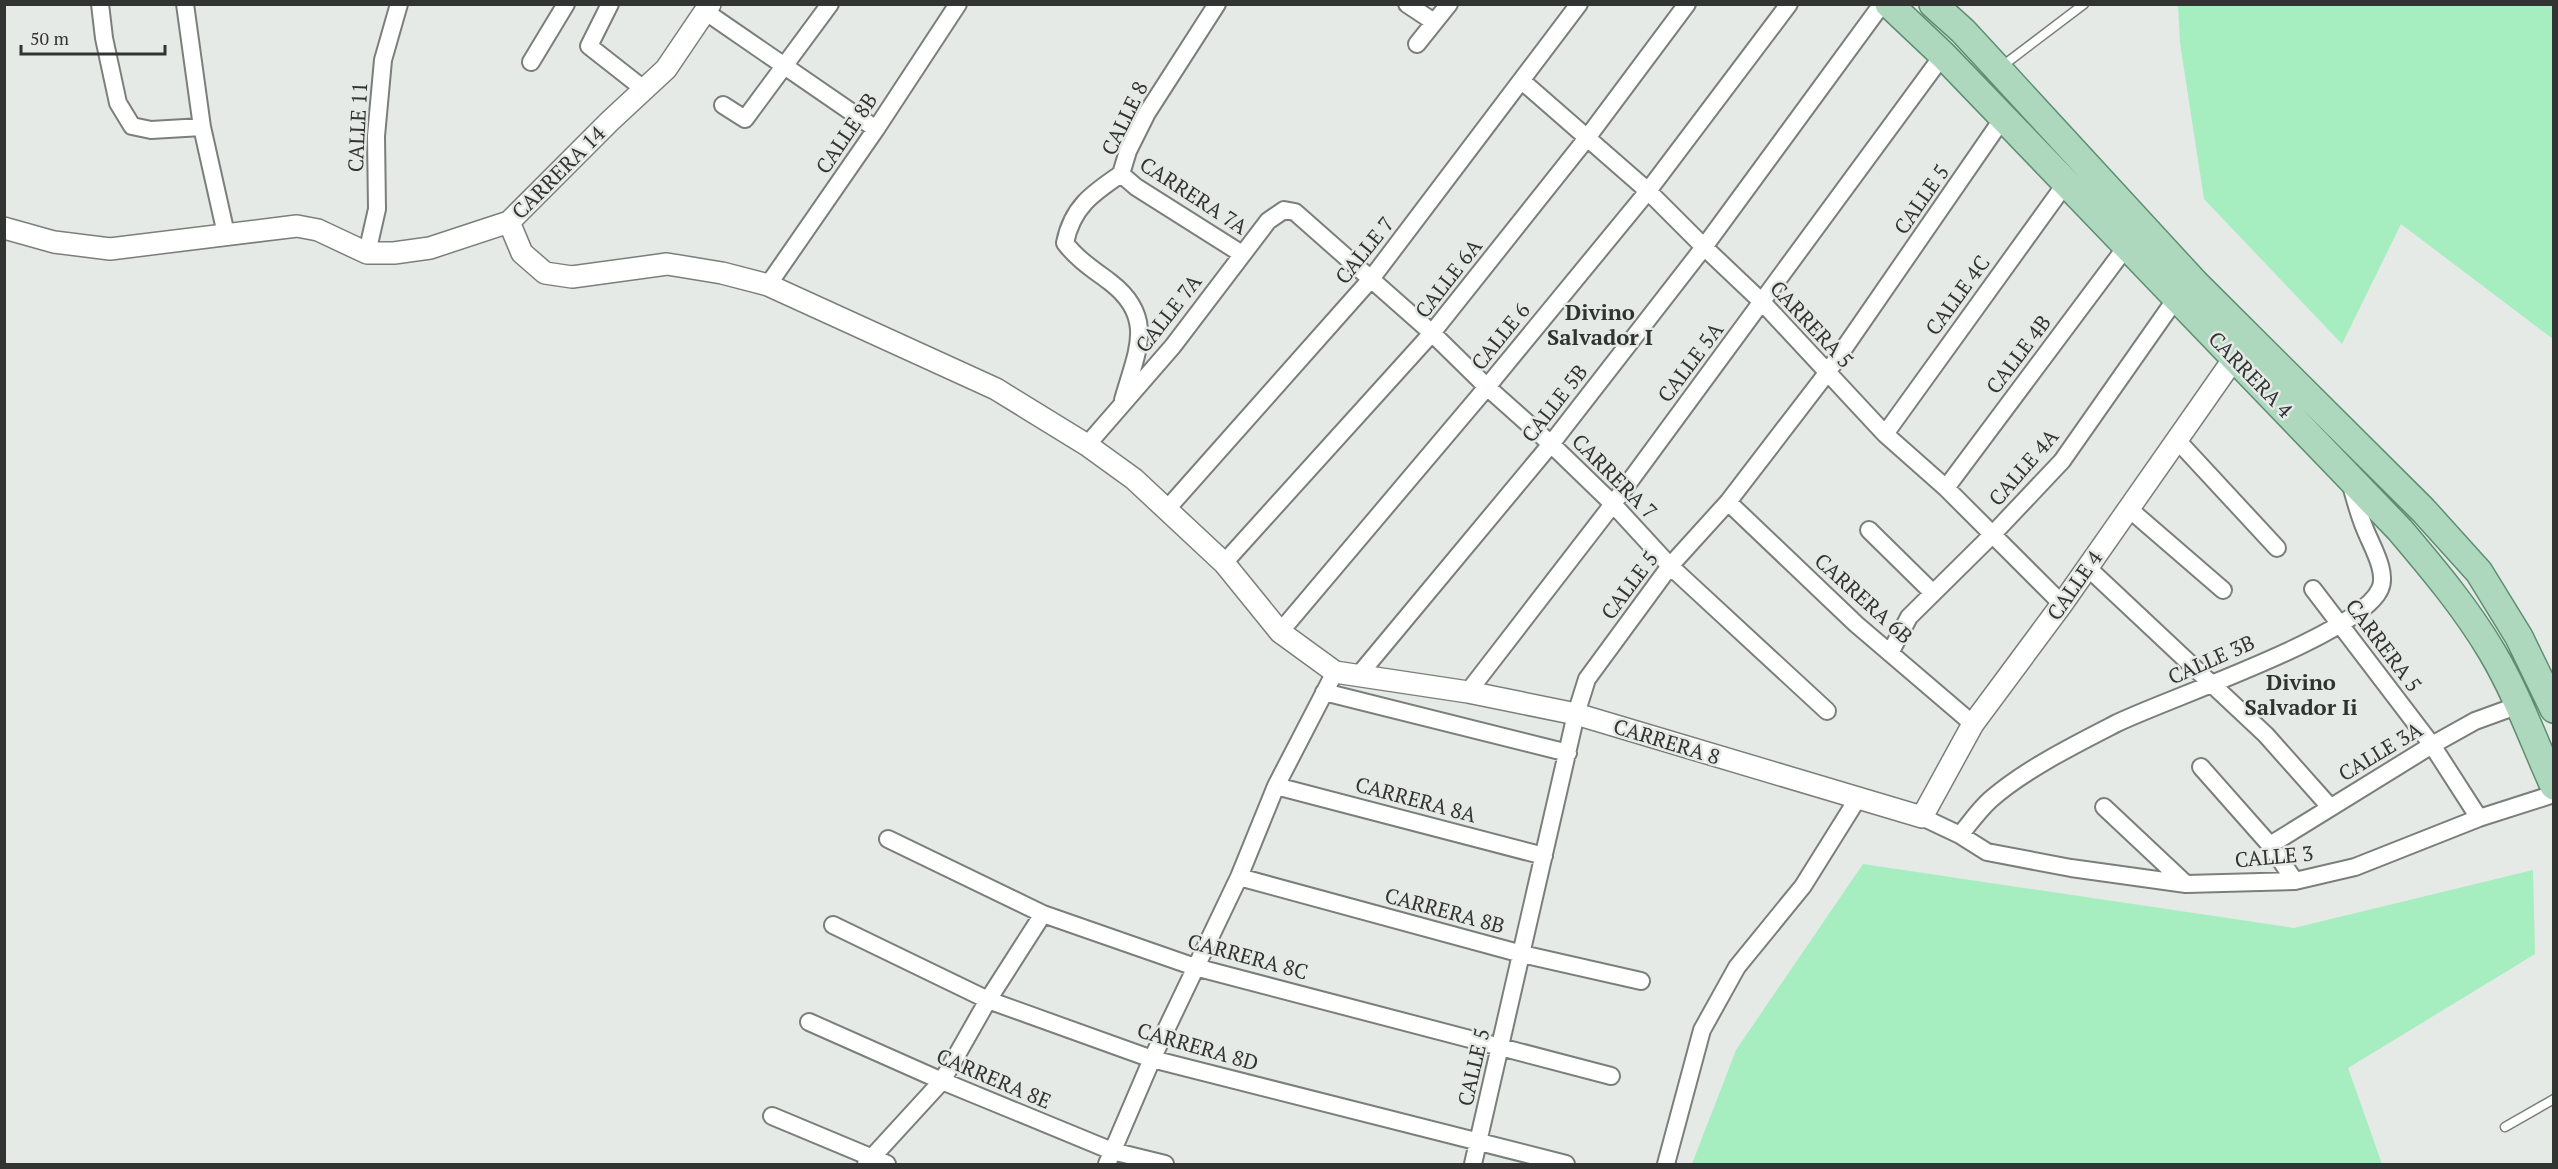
<svg xmlns="http://www.w3.org/2000/svg" width="2558" height="1169" viewBox="0 0 2558 1169" font-family="'PT Serif',serif">
  <style>
    .green { fill: #a6edc0 }
    .lines { fill: none; stroke-linecap: round; stroke-linejoin: round }
    .service-casing { stroke: #7b7f7c; stroke-width: 11 }
    .minor-casing { stroke: #7b7f7c; stroke-width: 20 }
    .tertiary-casing { stroke: #7b7f7c; stroke-width: 24 }
    .primary-casing { stroke: #5e8e71; stroke-width: 30 }
    .service { stroke: #fff; stroke-width: 8 }
    .minor { stroke: #fff; stroke-width: 16 }
    .tertiary { stroke: #fff; stroke-width: 21 }
    .primary { stroke: #add8be; stroke-width: 27 }
    .labels { text-anchor: middle; dominant-baseline: central; stroke-width: 5; stroke-linejoin: round; paint-order: stroke }
    .street-label { font-size: 21px; fill: #323433; stroke: #e5eae7 }
    .neighbourhood-label { font-size: 22px; font-weight: bold; fill: #2f3330; stroke: #e5eae7 }
  </style>
  <rect width="100%" height="100%" fill="#e5eae7"/>
  <path class="green" d="M2178 5H2553V339L2401 224 2342 344 2204 199 2180 43Z
    M1863 864 2294 928 2533 870 2535 954 2348 1068 2382 1164H1692L1736 1050Z"/>
  <g class="lines">
    <defs>
      <path id="service" d="M2001 67 2084 4
        M2505 1127 2554 1099"/>
      <path id="minor" d="M100 4 104 38 118 103 132 126 151 130 202 127
        M185 4 202 127 226 234
        M610 4 589 46 645 90
        M1407 4 1434 22
        M706 12 876 129
        M1417 44 1449 4
        M531 62 566 4
        M1522 81 1648 191 1704 247 1763 303 1885 434 1946 488 2062 604
        M723 105 745 119 830 4
        M1121 174 1136 187 1242 254
        M367 253 377 209 376 136 383 60 399 4
        M768 285 876 129 958 4
        M1123 400C1136 353 1157 318 1110 282 1094 270 1077 259 1065 243 1072 207 1093 193 1121 174L1128 151 1147 113 1217 4
        M1885 434 2066 183
        M2176 439 2277 548
        M1087 445 1173 346 1268 221 1284 210 1295 212 1432 333 1487 387 1551 444 1613 504 1670 566 1827 711
        M1946 488 2126 247
        M1728 502 1856 624 1973 724
        M2128 508 2223 590
        M1167 509 1371 279 1579 4
        M1869 530 1933 593
        M1224 563 1432 333 1587 138 1687 4
        M2087 567 2266 735 2330 807
        M2313 589 2432 745 2479 818
        M1280 632 1487 387 1648 191 1789 4
        M1890 653 1909 617 1993 534 2062 461 2177 297
        M1358 676 1551 444 1704 247 1882 4
        M1324 692 1568 753
        M1468 692 1613 504 1943 55
        M2201 767 2270 845 2295 881
        M1276 786 1544 856
        M2104 807 2186 884
        M1922 817 1960 835 1987 852 2071 868 2186 884 2295 881 2355 867 2479 818 2554 794
        M1960 835C1970 823 1979 810 1990 800 2024 770 2074 745 2115 724 2165 699 2360 635 2380 589 2388 572 2371 545 2365 529 2359 515 2355 500 2351 485
        M888 839 1043 914 1195 967 1611 1076
        M2270 845 2432 745 2475 721 2519 705
        M1239 877 1522 954 1641 981
        M833 925 988 1000 1152 1059 1566 1164
        M809 1022 942 1081 1112 1151 1165 1164
        M772 1116 887 1164
        M866 1164 942 1081 988 1000 1043 914
        M1107 1164 1152 1059 1239 877 1276 786 1335 672
        M1473 1164 1576 714 1587 679 1670 566 1728 502 1827 373 2003 118
        M1666 1164 1702 1030 1737 967 1803 886 1858 798"/>
      <path id="tertiary" d="M509 222 522 253 545 273 572 277 667 264 722 273 768 285 996 389 1087 445 1134 479 1224 563 1280 632 1335 672 1468 692 1576 714 1922 817 1973 724 2062 604 2235 357
        M4 228 54 242 110 249 297 226 318 230 367 253H394L430 248 509 222 610 121 666 69 710 4"/>
      <path id="primary" d="M1889 4 1943 55 2400 530C2433 569 2466 608 2492 652 2517 694 2534 742 2554 786
        M1933 4 1963 31 1999 70 2195 283 2423 510 2479 572 2519 637 2554 709"/>
    </defs>
    <use href="#service" class="service-casing"/>
    <use href="#minor" class="minor-casing"/>
    <use href="#tertiary" class="tertiary-casing"/>
    <use href="#primary" class="primary-casing"/>
    <use href="#service" class="service"/>
    <use href="#minor" class="minor"/>
    <use href="#tertiary" class="tertiary"/>
    <use href="#primary" class="primary"/>
  </g>
  <g class="labels">
    <g class="street-label">
      <text transform="translate(1124 118) rotate(-64)">CALLE 8</text>
      <text transform="translate(357 127) rotate(-87)">CALLE 11</text>
      <text transform="translate(846 133) rotate(-56)">CALLE 8B</text>
      <text transform="translate(558 172) rotate(-45)">CARRERA 14</text>
      <text transform="translate(1194 195) rotate(33)">CARRERA 7A</text>
      <text transform="translate(1921 199) rotate(-55)">CALLE 5</text>
      <text transform="translate(1364 250) rotate(-51)">CALLE 7</text>
      <text transform="translate(1448 278) rotate(-52)">CALLE 6A</text>
      <text transform="translate(1957 295) rotate(-54)">CALLE 4C</text>
      <text transform="translate(1168 313) rotate(-52)">CALLE 7A</text>
      <text transform="translate(1812 324) rotate(47)">CARRERA 5</text>
      <text transform="translate(1500 336) rotate(-51)">CALLE 6</text>
      <text transform="translate(2018 354) rotate(-53)">CALLE 4B</text>
      <text transform="translate(1690 362) rotate(-53)">CALLE 5A</text>
      <text transform="translate(2251 374) rotate(46)">CARRERA 4</text>
      <text transform="translate(1554 403) rotate(-52)">CALLE 5B</text>
      <text transform="translate(2023 467) rotate(-49)">CALLE 4A</text>
      <text transform="translate(1615 476) rotate(45)">CARRERA 7</text>
      <text transform="translate(1629 585) rotate(-53)">CALLE 5</text>
      <text transform="translate(2074 585) rotate(-55)">CALLE 4</text>
      <text transform="translate(1864 598) rotate(42)">CARRERA 6B</text>
      <text transform="translate(2384 645) rotate(53)">CARRERA 5</text>
      <text transform="translate(2211 659) rotate(-24)">CALLE 3B</text>
      <text transform="translate(1667 741) rotate(17)">CARRERA 8</text>
      <text transform="translate(2380 751) rotate(-31)">CALLE 3A</text>
      <text transform="translate(1416 799) rotate(15)">CARRERA 8A</text>
      <text transform="translate(2274 856) rotate(-5)">CALLE 3</text>
      <text transform="translate(1445 910) rotate(15)">CARRERA 8B</text>
      <text transform="translate(1248 956) rotate(15)">CARRERA 8C</text>
      <text transform="translate(1198 1046) rotate(16)">CARRERA 8D</text>
      <text transform="translate(1473 1067) rotate(-77)">CALLE 5</text>
      <text transform="translate(994 1078) rotate(23)">CARRERA 8E</text>
    </g>
    <g class="neighbourhood-label">
      <text x="1600" y="311">Divino<tspan x="1600" dy="25">Salvador I</tspan></text>
      <text x="2301" y="681">Divino<tspan x="2301" dy="25">Salvador Ii</tspan></text>
    </g>
  </g>
  <rect width="2558" height="1169" fill="none" stroke="#323433" stroke-width="12"/>
  <path d="M21 45v9h144v-9" fill="none" stroke="#323433" stroke-width="3"/>
  <text x="30" y="45" font-size="18" fill="#323433" stroke="#e5eae7" stroke-width="4.5" paint-order="stroke">50 m</text>
</svg>
